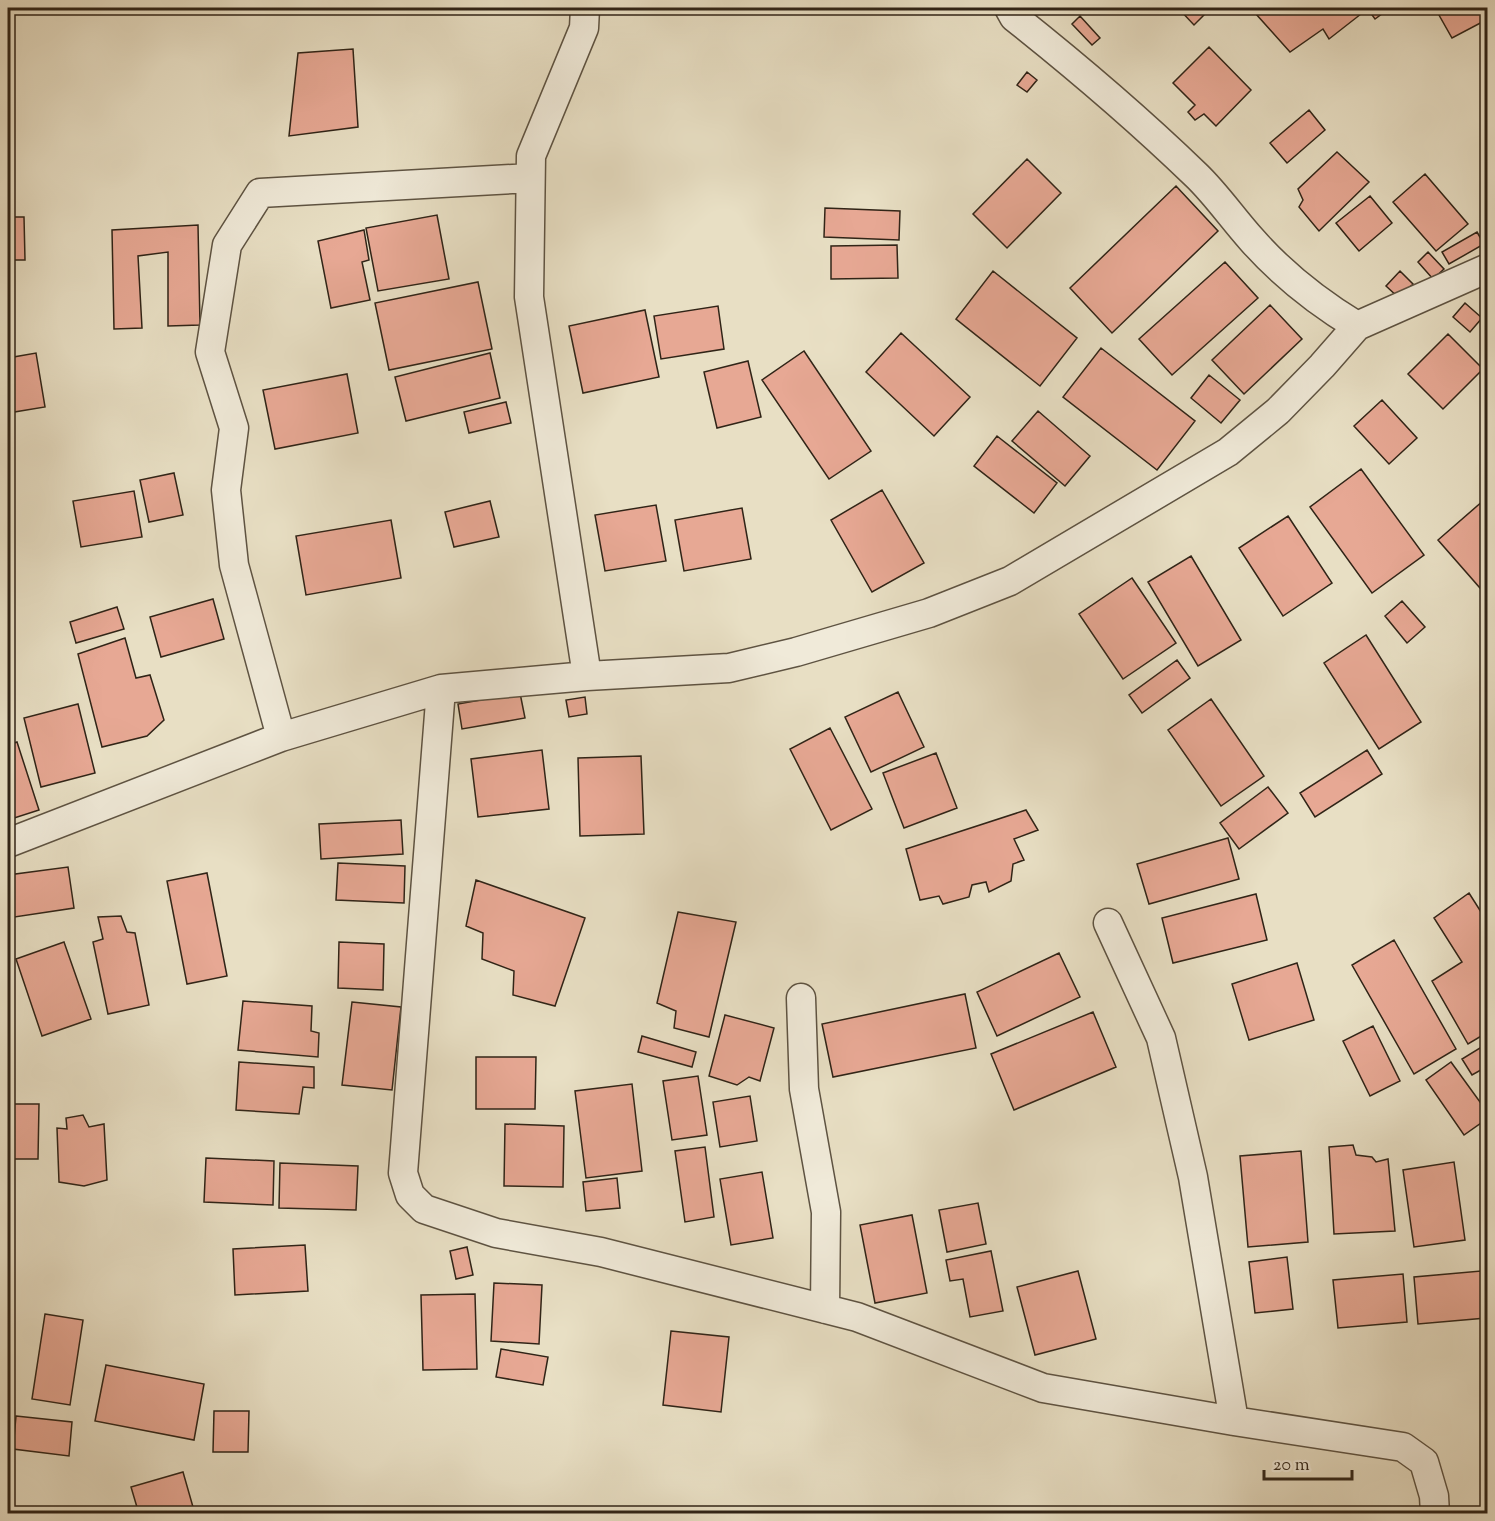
<svg xmlns="http://www.w3.org/2000/svg" width="1495" height="1521" viewBox="0 0 1495 1521" font-family="'Sorts Mill Goudy',serif">
  <style>
    .building { fill: #e7a894; stroke: #302417; stroke-width: 1.5 }
    .lines { fill: none; stroke-linecap: round; stroke-linejoin: round }
    .minor-casing { stroke: #5e5342; stroke-width: 31 }
    .minor { stroke: #f0ead9; stroke-width: 28 }
  </style>
  <rect width="100%" height="100%" fill="#e8dfc4"/>
  <filter id="stains"><feTurbulence type="fractalNoise" baseFrequency=".00333" numOctaves="4"/><feColorMatrix values="0 0 0 0 .2 0 0 0 0 .09 0 0 0 0 .02 0 0 0 .5 -.17"/></filter>
  <radialGradient id="worn" r=".72"><stop offset=".6" stop-color="#630" stop-opacity="0"/><stop offset="1" stop-color="#630" stop-opacity=".3"/></radialGradient>
  <path class="building" d="M148 8H180L179 12Z
    M1178 8H1211L1194 25Z
    M1264 8H1356L1361 14 1329 39 1323 29 1290 52 1256 14Z
    M1367 8H1390L1375 19Z
    M1435 8H1488V19L1452 38Z
    M1080 16 1100 38 1092 45 1072 24Z
    M1209 47 1251 90 1216 126 1204 114 1195 120 1188 112 1195 105 1173 83Z
    M353 49 358 127 289 136 298 53Z
    M1027 72 1037 80 1027 92 1017 85Z
    M1309 110 1325 130 1287 163 1270 143Z
    M1337 152 1369 182 1319 231 1299 207 1303 200 1298 189Z
    M1027 159 1061 193 1007 248 973 214Z
    M1425 174 1468 224 1436 251 1393 202Z
    M1176 186 1218 231 1112 333 1070 288Z
    M1370 196 1392 223 1359 251 1336 223Z
    M825 208 900 211 899 240 824 237Z
    M437 215 449 279 378 291 366 228Z
    M8 217H24L25 260H8Z
    M198 225 200 325 168 326V252L138 256 142 328 114 329 112 230Z
    M364 230 369 260 362 262 370 300 331 308 318 241Z
    M1477 232 1484 244 1449 264 1442 252Z
    M897 245 898 278 831 279V246Z
    M1428 252 1444 269 1433 279 1418 262Z
    M1225 262 1258 298 1172 375 1139 339Z
    M993 271 1077 338 1040 386 956 319Z
    M1400 271 1413 284 1399 298 1386 286Z
    M478 282 492 349 389 370 375 303Z
    M1465 303 1482 318 1470 332 1453 317Z
    M1270 305 1302 339 1244 394 1212 360Z
    M718 306 724 349 661 359 654 316Z
    M645 310 659 377 583 393 569 326Z
    M901 333 970 397 934 436 866 372Z
    M1448 334 1483 369 1443 409 1408 374Z
    M1101 348 1195 421 1157 470 1063 397Z
    M804 351 871 451 829 479 762 380Z
    M36 353 45 407 8 413V358Z
    M490 353 500 398 406 421 395 377Z
    M748 361 761 417 717 428 704 372Z
    M347 374 358 433 275 449 263 390Z
    M1209 375 1240 400 1221 423 1191 398Z
    M1382 400 1417 438 1389 464 1354 426Z
    M506 402 511 423 469 433 464 412Z
    M1038 411 1090 456 1065 486 1012 441Z
    M997 436 1057 483 1034 513 974 466Z
    M1361 469 1424 555 1372 593 1310 507Z
    M174 473 183 515 149 522 140 480Z
    M882 490 924 563 872 592 831 520Z
    M134 491 142 537 81 547 73 501Z
    M1484 500 1488 505V584L1480 588 1438 540Z
    M490 501 499 537 454 547 445 512Z
    M656 505 666 561 605 571 595 515Z
    M742 508 751 559 684 571 675 520Z
    M1288 516 1332 583 1283 616 1239 548Z
    M391 520 401 578 306 595 296 536Z
    M1191 556 1241 640 1198 666 1148 582Z
    M1132 578 1176 643 1123 679 1079 614Z
    M213 599 224 639 161 657 150 617Z
    M1402 601 1425 627 1407 643 1385 616Z
    M117 607 124 629 76 643 70 622Z
    M1366 635 1421 722 1379 749 1324 663Z
    M125 638 136 678 150 675 164 720 147 736 102 747 78 654Z
    M1177 660 1190 678 1142 713 1129 695Z
    M898 692 924 747 871 772 845 717Z
    M520 693 525 718 462 729 458 704Z
    M585 697 587 714 569 717 566 700Z
    M1211 699 1264 776 1221 806 1168 730Z
    M78 704 95 773 41 787 24 718Z
    M830 728 872 809 831 830 790 749Z
    M17 742 39 810 8 820V745Z
    M542 750 549 809 478 817 471 759Z
    M1367 750 1382 774 1315 817 1300 793Z
    M936 753 957 808 904 828 883 773Z
    M641 756 644 834 580 836 578 758Z
    M1268 787 1288 813 1239 849 1220 823Z
    M1026 810 1038 830 1014 839 1024 860 1013 864 1011 881 989 892 986 882 972 885 969 897 943 904 939 896 920 900 906 849Z
    M401 820 403 854 321 859 319 824Z
    M1228 838 1239 879 1149 904 1137 864Z
    M338 863 405 866 404 903 336 900Z
    M68 867 74 908 8 918V875Z
    M207 873 227 976 187 984 167 881Z
    M476 880 585 918 555 1006 513 995 514 971 482 959 483 933 466 926Z
    M1469 893 1488 923V1032L1468 1044 1432 981 1462 962 1434 918Z
    M1256 894 1267 940 1173 963 1162 918Z
    M678 912 736 922 709 1037 674 1028 676 1011 657 1003Z
    M121 916 127 932 135 933 149 1005 108 1014 93 942 103 939 98 917Z
    M1394 940 1456 1049 1414 1074 1352 965Z
    M64 942 91 1019 42 1036 16 959Z
    M339 942 384 944 383 990 338 988Z
    M1059 953 1080 997 997 1036 977 992Z
    M1297 963 1314 1020 1249 1040 1232 984Z
    M965 994 976 1048 833 1077 822 1024Z
    M243 1001 312 1006 311 1031 319 1033 318 1057 238 1050Z
    M352 1002 401 1007 392 1090 342 1085Z
    M1093 1012 1116 1067 1014 1110 991 1054Z
    M725 1015 774 1028 760 1081 749 1077 737 1085 709 1076Z
    M1373 1026 1400 1081 1370 1096 1343 1041Z
    M642 1036 696 1052 692 1067 638 1052Z
    M1488 1043V1066L1472 1075 1462 1059Z
    M476 1057H536L535 1109H476Z
    M239 1062 314 1067V1088L303 1087 299 1114 236 1110Z
    M1451 1062 1488 1113V1118L1464 1135 1426 1080Z
    M698 1076 707 1135 672 1140 663 1081Z
    M632 1084 642 1171 586 1178 575 1091Z
    M750 1096 757 1141 720 1147 713 1102Z
    M8 1104H39L38 1159H8Z
    M83 1115 89 1127 104 1124 107 1180 84 1186 59 1182 57 1128 67 1129 66 1118Z
    M505 1124 564 1126 563 1187 504 1186Z
    M1353 1145 1356 1155 1372 1157 1376 1162 1388 1159 1395 1231 1334 1234 1329 1147Z
    M705 1147 714 1217 685 1222 675 1151Z
    M1301 1151 1308 1242 1248 1247 1240 1156Z
    M206 1158 274 1161 273 1205 204 1202Z
    M1454 1162 1465 1240 1414 1247 1403 1170Z
    M280 1163 358 1166 356 1210 279 1208Z
    M762 1172 773 1238 731 1245 720 1179Z
    M617 1178 620 1208 586 1211 583 1182Z
    M978 1203 986 1244 947 1252 939 1210Z
    M912 1215 927 1293 875 1303 860 1225Z
    M305 1245 308 1291 235 1295 233 1249Z
    M467 1247 473 1275 456 1279 450 1251Z
    M991 1251 1003 1311 970 1317 963 1279 950 1281 946 1260Z
    M1287 1257 1293 1309 1255 1313 1249 1262Z
    M1078 1271 1096 1339 1035 1355 1017 1287Z
    M1481 1271 1486 1318 1418 1324 1414 1277Z
    M1403 1274 1407 1322 1338 1328 1333 1280Z
    M494 1283 542 1285 539 1344 491 1341Z
    M475 1294 477 1369 423 1370 421 1295Z
    M45 1314 83 1320 70 1405 32 1399Z
    M671 1331 729 1337 721 1412 663 1405Z
    M501 1349 548 1357 543 1385 496 1377Z
    M106 1365 204 1384 194 1440 95 1421Z
    M214 1411H249L248 1452H213Z
    M16 1416 72 1422 69 1456 13 1449Z
    M183 1472 195 1514H139L131 1487Z"/>
  <g class="lines">
    <defs>
      <path id="minor" d="M585 8 584 28 531 156 529 297 587 676
        M1009 8 1014 17C1077 67 1138 119 1196 175 1216 194 1233 219 1252 240 1282 274 1319 303 1357 326
        M441 689 403 1173 410 1195 424 1209 496 1233 601 1252 857 1317 1043 1388 1234 1421 1403 1447 1424 1462 1434 1496 1435 1514
        M281 737 234 565 226 490 234 428 210 352 227 245 260 193 530 178
        M8 843 281 737 441 689 587 676 729 668 796 652 929 613 1010 581 1228 452 1278 411 1322 366 1357 326 1488 268
        M1108 923 1161 1038 1193 1177 1234 1421
        M801 998 804 1089 826 1212 825 1309"/>
    </defs>
    <use href="#minor" class="minor-casing"/>
    <use href="#minor" class="minor"/>
  </g>
  <rect width="1495" height="1521" fill="none" stroke="#e8dfc4" stroke-width="30"/>
  <rect x="9" y="9" width="1477" height="1503" fill="none" stroke="#302417" stroke-width="3"/>
  <rect x="15" y="15" width="1465" height="1491" fill="none" stroke="#302417" stroke-width="1.5"/>
  <path d="M1264 1470v9h88v-9" fill="none" stroke="#302417" stroke-width="3"/>
  <text x="1273" y="1470" font-size="18" fill="#302417" stroke="#f0ead9" stroke-width="4.5" paint-order="stroke">20 m</text>
  <rect width="100%" height="100%" filter="url(#stains)"/>
  <rect width="100%" height="100%" fill="url(#worn)"/>
</svg>
